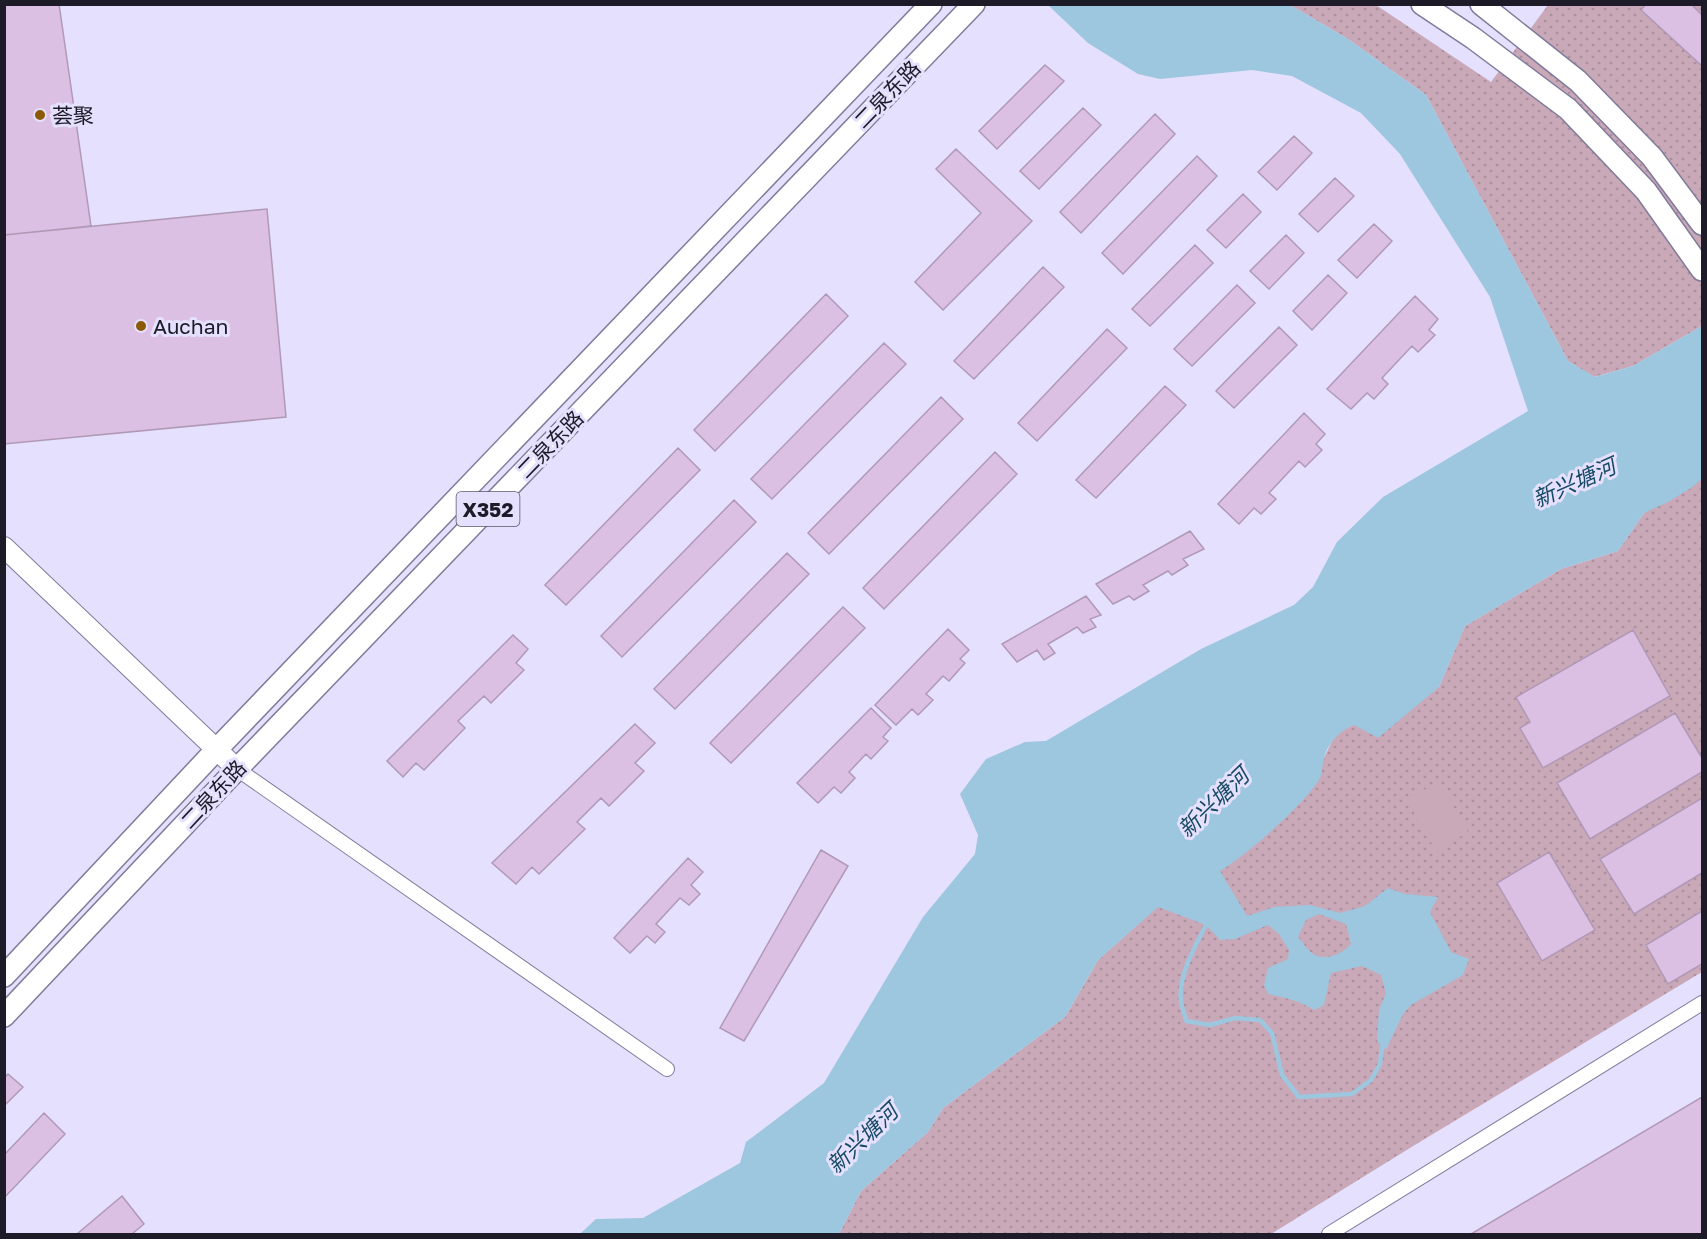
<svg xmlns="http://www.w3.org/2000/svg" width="1707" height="1239" viewBox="0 0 1707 1239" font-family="'Golos Text','Noto Sans SC',sans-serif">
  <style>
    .park { fill: url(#park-dots) }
    .pitch { fill: #c9a8b8 }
    .water { fill: #9dc6df; fill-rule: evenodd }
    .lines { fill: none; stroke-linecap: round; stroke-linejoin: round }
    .stream { stroke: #9dc6df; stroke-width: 4.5 }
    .building { fill: #dcc0e3; stroke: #b099b6; stroke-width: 1.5 }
    .street-casing { stroke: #807b9b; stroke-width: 16 }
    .secondary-casing { stroke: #807b9b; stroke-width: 22 }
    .primary-casing { stroke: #807b9b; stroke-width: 24 }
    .street { stroke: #fff; stroke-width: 14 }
    .secondary { stroke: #fff; stroke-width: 20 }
    .primary { stroke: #fff; stroke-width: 21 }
    .poi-dot { fill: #8b5a03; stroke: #e4e0fd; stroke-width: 2 }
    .labels { text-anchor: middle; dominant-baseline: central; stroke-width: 6; stroke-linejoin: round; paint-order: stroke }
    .shield { fill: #e4e0fd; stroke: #595668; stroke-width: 1.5 }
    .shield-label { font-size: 20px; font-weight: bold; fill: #1d1b28 }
    .street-label { font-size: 21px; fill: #1d1b28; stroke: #e4e0fd }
    .poi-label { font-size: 21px; fill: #1d1b28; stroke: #e4e0fd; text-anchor: start }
    .water-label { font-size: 22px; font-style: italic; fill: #164963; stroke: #e4e0fd }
  </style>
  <defs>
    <pattern id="park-dots" width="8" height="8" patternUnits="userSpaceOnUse" patternTransform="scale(1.5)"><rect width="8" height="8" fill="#c9a8b8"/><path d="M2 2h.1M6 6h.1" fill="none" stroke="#ac909e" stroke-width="1.8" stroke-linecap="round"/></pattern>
  </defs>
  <rect width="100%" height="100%" fill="#e4e0fd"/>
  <path class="park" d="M1290 5H1376L1491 82 1548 5H1702V326L1633 366 1594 377 1568 361 1426 95 1348 39Z
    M1702 474V972L1418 1143 1271 1234H839L861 1191 928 1132 943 1108 1065 1017 1098 960 1324 758 1332 741 1340 731 1439 687 1465 626 1561 569 1618 551 1644 513Z"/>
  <path class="pitch" d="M1439 781 1468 832 1436 851 1407 800Z"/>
  <path class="water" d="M1048 5H1290L1348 39 1426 95 1568 361 1595 377 1633 366 1702 326V479L1691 488 1668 502 1644 513 1618 551 1561 569 1465 626 1439 687 1378 738 1354 725C1337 732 1327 744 1323 762 1322 768 1322 775 1319 780 1301 807 1248 854 1220 871L1247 916 1274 907 1310 905 1340 913 1365 906 1388 888 1405 894 1438 897 1430 912 1451 952 1469 959 1463 975 1411 1005 1403 1014 1386 1050 1377 1041 1379 1010 1386 993 1381 975 1362 966 1331 973 1324 1005 1314 1010C1301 1001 1284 997 1268 994L1264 985 1268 968 1288 959 1289 950 1279 934 1268 925 1235 939 1220 940 1206 925 1158 907 1098 960 1065 1017 943 1108 928 1132 861 1191 839 1234H580L596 1219 643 1218 740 1163 746 1142 824 1083 923 917 975 854 978 835 960 794 986 759 1025 742 1046 741 1201 649 1294 605 1313 587 1337 542 1383 497 1528 411 1490 297 1400 154 1361 113 1292 76 1252 70 1160 79 1138 74 1088 43ZM1319 914 1346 924 1351 944C1343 953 1328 961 1315 955 1309 952 1303 943 1298 937L1306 920Z"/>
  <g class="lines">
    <path class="stream" d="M1206 925C1194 948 1178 976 1181 1002 1182 1008 1185 1015 1186 1021L1210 1025 1235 1018 1260 1020 1272 1033 1282 1075 1299 1097 1352 1094 1371 1080 1380 1064 1382 1046"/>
  </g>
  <path class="building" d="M4 4H59L91 226 4 235Z
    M1646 4H1691L1702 15V66L1641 10Z
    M1045 65 1064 81 997 149 979 131Z
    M1083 108 1101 125 1039 189 1020 171Z
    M1155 114 1175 134 1081 233 1060 212Z
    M1294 136 1312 153 1277 190 1258 172Z
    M956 149 1032 221 943 310 915 282 981 213 936 169Z
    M1197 156 1217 176 1123 274 1102 253Z
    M1335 178 1354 196 1318 232 1299 214Z
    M1243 194 1261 212 1226 248 1207 230Z
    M267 209 286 417 4 444V235Z
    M1374 224 1392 241 1357 278 1338 260Z
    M1286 235 1304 253 1269 289 1250 271Z
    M1195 245 1213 263 1150 326 1132 309Z
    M1043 267 1064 287 974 379 954 361Z
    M1328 275 1347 293 1312 330 1293 311Z
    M1237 285 1255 303 1192 366 1174 349Z
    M826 294 848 316 715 451 694 430Z
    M1415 296 1438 319 1429 330 1435 335 1418 352 1412 346 1382 378 1388 384 1374 399 1367 393 1351 409 1327 389Z
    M1279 327 1297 345 1234 408 1216 391Z
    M1107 329 1127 348 1037 441 1018 423Z
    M884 343 906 364 772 499 751 479Z
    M1165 386 1186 405 1096 498 1076 480Z
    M941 397 963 419 829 554 808 533Z
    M1304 413 1325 434 1316 444 1322 450 1305 467 1299 461 1269 493 1276 499 1261 514 1254 508 1239 524 1218 504Z
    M678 448 700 470 566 605 545 585Z
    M995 452 1017 474 884 609 863 588Z
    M734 500 756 522 622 657 601 636Z
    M1190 531 1204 549 1183 559 1188 565 1172 575 1168 571 1143 585 1149 591 1134 600 1129 596 1113 604 1096 584Z
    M787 553 809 574 675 709 654 689Z
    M1086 596 1101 615 1090 619 1096 627 1083 633 1077 627 1048 644 1055 653 1044 660 1037 650 1017 662 1002 644Z
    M843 607 865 628 731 763 710 743Z
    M948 629 969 650 960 659 965 663 949 681 943 676 926 694 933 700 918 715 912 709 896 725 875 705Z
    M1633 630 1670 696 1543 768 1520 728 1530 722 1516 697Z
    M513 635 528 649 516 663 524 670 491 703 484 696 458 721 465 728 424 770 416 763 403 777 387 761Z
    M871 708 891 728 883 737 888 741 871 759 866 754 849 772 855 778 841 793 834 787 818 803 797 783Z
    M1675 713 1702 758V772L1590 839 1557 783Z
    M635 724 655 743 635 763 644 771 609 806 601 798 577 822 585 829 539 874 532 867 516 884 492 863Z
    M1702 798V873L1634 914 1600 859Z
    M821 850 848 866 744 1041 720 1028Z
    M1549 852 1595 930 1542 961 1497 883Z
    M688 858 703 872 691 885 700 894 689 905 680 898 656 924 665 932 655 943 647 936 630 953 614 938Z
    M1702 911V964L1668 984 1646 945Z
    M8 1074 23 1087 4 1106V1078Z
    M1702 1097V1234H1471Z
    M44 1113 65 1134 4 1198V1155Z
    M122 1196 144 1224 132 1234H77Z"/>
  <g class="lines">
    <defs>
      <path id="street" d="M237 769 667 1069
        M1329 1234 1702 1003"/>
      <path id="secondary" d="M4 547 237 769"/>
      <path id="primary" d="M1422 4 1473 38 1568 109 1646 191 1702 270
        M1481 4 1578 81 1652 157 1702 224
        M4 976 217 749 931 4
        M4 1016 237 769 974 4"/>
    </defs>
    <use href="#street" class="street-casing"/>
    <use href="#secondary" class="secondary-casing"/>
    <use href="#primary" class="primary-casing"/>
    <use href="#street" class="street"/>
    <use href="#secondary" class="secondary"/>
    <use href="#primary" class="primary"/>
  </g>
  <g class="poi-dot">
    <circle cx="40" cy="115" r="6"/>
    <circle cx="141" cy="326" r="6"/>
  </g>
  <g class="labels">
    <rect class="shield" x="456.5" y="492" width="63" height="34" rx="4.5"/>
    <g class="shield-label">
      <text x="488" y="509">X352</text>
    </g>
    <g class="street-label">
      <text transform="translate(887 94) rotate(-46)">二泉东路</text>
      <text transform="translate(550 444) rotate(-46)">二泉东路</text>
      <text transform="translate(213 794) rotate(-47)">二泉东路</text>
    </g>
    <g class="poi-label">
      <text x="52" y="115">荟聚</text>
      <text x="153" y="326">Auchan</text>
    </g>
    <g class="water-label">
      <text transform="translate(1574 482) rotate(-24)">新兴塘河</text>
      <text transform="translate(1213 802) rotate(-44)">新兴塘河</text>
      <text transform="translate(862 1138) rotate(-44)">新兴塘河</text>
    </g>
  </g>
  <rect width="1707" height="1239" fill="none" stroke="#1d1b28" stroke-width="12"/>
</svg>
